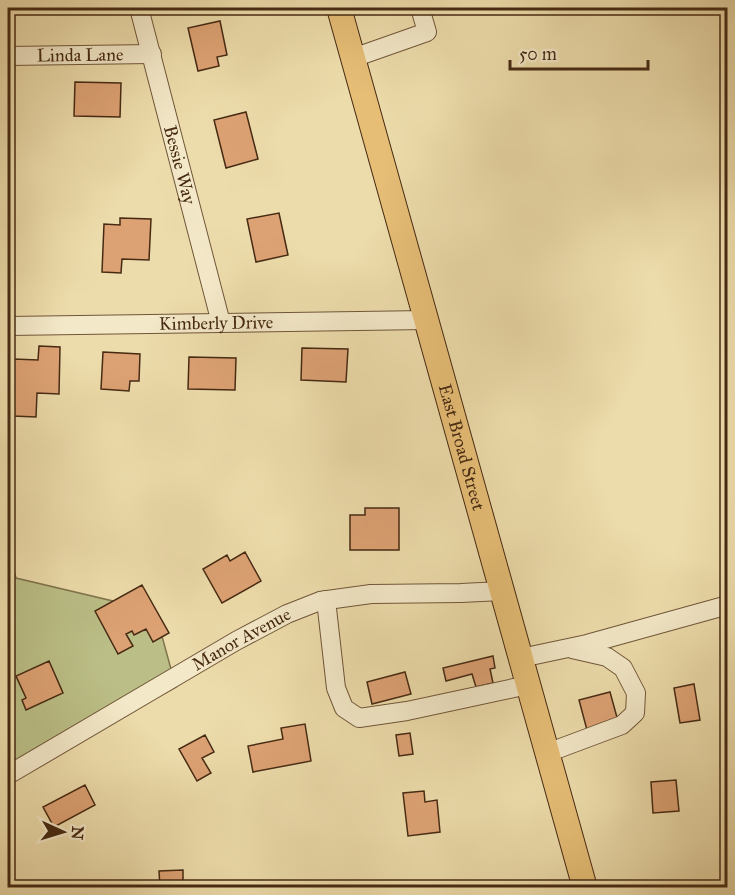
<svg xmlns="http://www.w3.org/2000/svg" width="735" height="895" viewBox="0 0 735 895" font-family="'IM FELL Great Primer',serif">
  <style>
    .green { fill: #bbbf87; stroke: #80744d; stroke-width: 1.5 }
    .building { fill: #dda274; stroke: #462a13; stroke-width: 1.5 }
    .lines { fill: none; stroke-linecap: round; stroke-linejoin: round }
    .minor-casing { stroke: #705639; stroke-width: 20 }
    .major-casing { stroke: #462a13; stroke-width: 26 }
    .minor { stroke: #f3e8c8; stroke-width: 18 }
    .major { stroke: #e6be76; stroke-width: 24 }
    .labels { text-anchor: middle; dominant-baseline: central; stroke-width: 4.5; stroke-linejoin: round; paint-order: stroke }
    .street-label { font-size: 18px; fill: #462a13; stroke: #f3e8c8 }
  </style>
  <rect width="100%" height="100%" fill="#eddcab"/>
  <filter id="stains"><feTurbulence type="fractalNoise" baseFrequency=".00333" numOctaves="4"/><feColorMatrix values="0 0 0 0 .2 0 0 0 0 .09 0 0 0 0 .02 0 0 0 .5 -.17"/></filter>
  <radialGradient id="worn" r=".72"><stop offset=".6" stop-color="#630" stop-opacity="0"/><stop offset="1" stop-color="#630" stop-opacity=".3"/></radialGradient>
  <path class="green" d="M8 549 16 578 155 611 176 687 8 777Z"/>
  <path class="building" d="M451 8H477L453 14Z
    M220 21 227 55 217 57 219 66 198 71 188 28Z
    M75 82 121 83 120 117 74 116Z
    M246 112 258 159 226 168 214 120Z
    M279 213 288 255 256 262 247 219Z
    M120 218 151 219 149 260 122 259 121 273 102 272 104 224 120 225Z
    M39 346 60 347 59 394 37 393 36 417 13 416 14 359 38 360Z
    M302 348 348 349 346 382 301 380Z
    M103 352 140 354 139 381H130L129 391 101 389Z
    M189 357 236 358 235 390 188 389Z
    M365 508H399V550H350V515H365Z
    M245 552 261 581 222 603 203 569 227 555 230 561Z
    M142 585 169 633 153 642 146 629 134 635 132 631 126 634 133 646 118 654 95 611Z
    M493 656 495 668 490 669 493 683 476 687 472 674 446 681 443 668Z
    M49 661 63 693 26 710 22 700 26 698 16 676Z
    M405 672 411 694 372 704 367 682Z
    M694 684 700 720 680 723 674 688Z
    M610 692 618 721 587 730 579 700Z
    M305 724 311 761 253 772 248 746 283 739 281 728Z
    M410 733 413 754 399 756 396 735Z
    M205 735 214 752 202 758 211 773 197 781 179 749Z
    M676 780 679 811 653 813 651 782Z
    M85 785 95 805 54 827 43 807Z
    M424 791 425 802 437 800 440 832 408 836 403 793Z
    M183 870V888H160L159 871Z
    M710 882 711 888H688Z
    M353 884 381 885V888H353Z"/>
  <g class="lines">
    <defs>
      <g id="minor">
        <path id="s1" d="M139 8 221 323"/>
        <path id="s2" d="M8 56 152 54"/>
        <path d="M353 58 427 32 420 8"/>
        <path id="s3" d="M8 326 427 320"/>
        <path d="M326 600 336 688 344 708 359 718 407 711 528 685"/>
        <path d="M521 658 587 644 728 605"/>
        <path d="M547 753 622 725 635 713 636 693 623 668 607 657 572 649"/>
        <path id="s4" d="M8 775 236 641 287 614 320 601 371 594 461 593 502 591"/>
      </g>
      <g id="major">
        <path id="s5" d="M339 8 585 888"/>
      </g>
    </defs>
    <use href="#minor" class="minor-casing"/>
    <use href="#major" class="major-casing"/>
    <use href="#minor" class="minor"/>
    <use href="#major" class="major"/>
  </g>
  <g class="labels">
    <g class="street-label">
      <text stroke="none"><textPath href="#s2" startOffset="72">Linda Lane</textPath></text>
      <text stroke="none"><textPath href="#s1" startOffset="162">Bessie Way</textPath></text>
      <text stroke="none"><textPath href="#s3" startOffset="208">Kimberly Drive</textPath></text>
      <text stroke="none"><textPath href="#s5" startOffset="456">East Broad Street</textPath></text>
      <text stroke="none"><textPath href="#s4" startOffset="270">Manor Avenue</textPath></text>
    </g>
  </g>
  <rect width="735" height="895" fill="none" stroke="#eddcab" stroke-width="30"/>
  <rect x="9" y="9" width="717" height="877" fill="none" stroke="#462a13" stroke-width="3"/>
  <rect x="15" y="15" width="705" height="865" fill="none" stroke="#462a13" stroke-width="1.5"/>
  <g transform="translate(63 832) rotate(94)" stroke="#f3e8c8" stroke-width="4.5" paint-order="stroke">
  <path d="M0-4.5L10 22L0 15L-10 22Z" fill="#462a13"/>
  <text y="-9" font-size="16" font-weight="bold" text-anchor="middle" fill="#462a13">N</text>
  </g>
  <path d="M510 60v9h138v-9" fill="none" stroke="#462a13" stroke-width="3"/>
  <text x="519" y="60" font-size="18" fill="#462a13" stroke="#f3e8c8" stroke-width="4.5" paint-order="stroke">50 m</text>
  <rect width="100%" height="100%" filter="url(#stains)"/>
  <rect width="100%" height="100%" fill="url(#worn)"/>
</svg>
